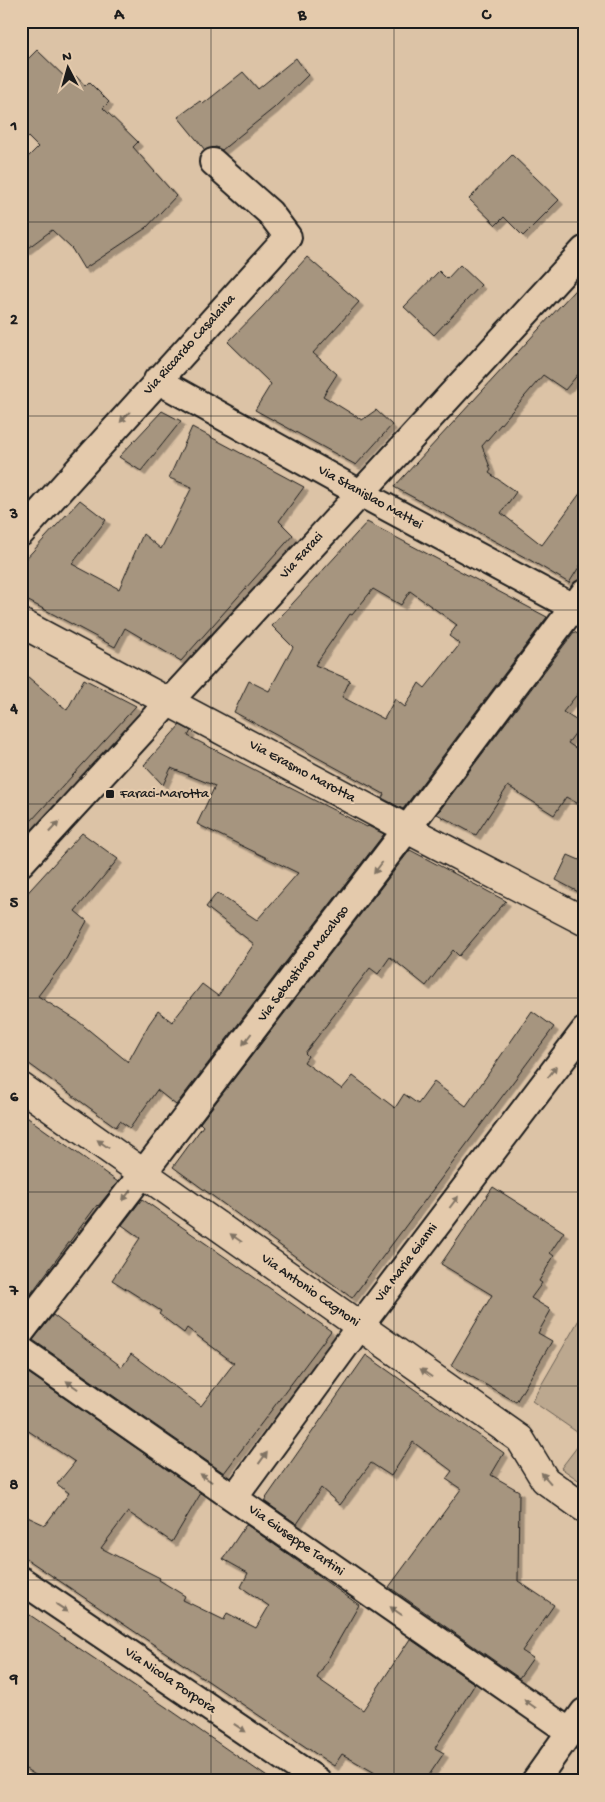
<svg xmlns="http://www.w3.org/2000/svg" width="605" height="1802" viewBox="0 0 605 1802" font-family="'Gochi Hand',sans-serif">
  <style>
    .green { fill: #bca88f; stroke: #6c6256 }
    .building { fill: #a6957f; stroke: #1c1c1c; fill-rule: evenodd; filter: url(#shadow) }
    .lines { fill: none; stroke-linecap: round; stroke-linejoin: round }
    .minor-casing { stroke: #1c1c1c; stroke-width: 30 }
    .secondary-casing { stroke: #1c1c1c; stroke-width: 31 }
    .minor { stroke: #e4caac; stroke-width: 26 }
    .secondary { stroke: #e4caac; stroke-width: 28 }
    .oneway { fill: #807364 }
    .grid { fill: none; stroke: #1c1c1c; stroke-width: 1; stroke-opacity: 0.55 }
    .poi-dot { fill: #1c1c1c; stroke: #e4caac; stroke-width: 2 }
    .labels { text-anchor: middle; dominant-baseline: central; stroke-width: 4.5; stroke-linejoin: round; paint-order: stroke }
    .street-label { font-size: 14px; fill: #1c1c1c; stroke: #e4caac }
    .poi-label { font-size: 14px; fill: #1c1c1c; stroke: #e4caac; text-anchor: start }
    .neatline { fill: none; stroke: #1c1c1c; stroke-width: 2 }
    .grid-label { font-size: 16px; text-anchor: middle; font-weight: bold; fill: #1c1c1c }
  </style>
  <defs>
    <filter id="shadow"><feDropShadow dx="4.5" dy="4.5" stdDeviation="0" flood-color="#0004"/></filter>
  </defs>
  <rect width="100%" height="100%" fill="#dcc3a6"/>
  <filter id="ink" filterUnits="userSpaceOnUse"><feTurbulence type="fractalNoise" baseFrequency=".02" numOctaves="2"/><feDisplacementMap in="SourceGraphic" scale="10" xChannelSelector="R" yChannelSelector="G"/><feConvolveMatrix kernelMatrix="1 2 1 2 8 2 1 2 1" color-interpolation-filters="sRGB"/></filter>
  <g filter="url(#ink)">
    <path class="green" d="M584 1311V1437L532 1401Z
      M584 1438V1484L561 1468Z"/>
    <path class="building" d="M37 50 70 82 76 76 85 86 89 82 109 102 103 108 138 142 133 147 176 196 146 228 84 269 72 249 52 230 21 253V164L38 147 21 130V66Z
      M296 58 308 75 274 108 222 150 216 147 205 150 178 117 200 101 203 104 243 72 258 89Z
      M512 155 559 200 523 236 504 217 496 225 469 199Z
      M307 257 359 302 313 353 337 374 323 396 362 420 376 410 392 425 356 465 255 410 271 384 228 342 263 306Z
      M460 265 481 285 434 335 404 307 439 271 447 279Z
      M584 280V367L565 390 543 375 482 446 491 470 489 473 516 492 501 513 542 545 584 488V559L569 583 530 560 394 487Z
      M162 411 181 421 141 471 119 457Z
      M192 427 304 487 279 521 293 535 181 661 125 628 115 647 21 597V564L80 500 106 520 72 564 119 589 143 534 161 549 192 487 169 478Z
      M367 522 547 617 403 809 382 798 384 794 234 712 249 681 269 691 293 647 272 626ZM373 589 401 605 410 591 457 625 449 636 460 644 425 688 419 683 405 707 395 699 384 719 342 697 350 680 315 665 350 614 352 615Z
      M574 632 584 637V686L563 712 582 724 568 743 584 754V807L566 797 554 815 508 786 476 835 437 814Z
      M21 671 67 710 84 679 136 706 21 832Z
      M180 725 191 731 188 736 367 827 368 826 384 834 176 1105 157 1090 130 1128 120 1121 116 1127 21 1058V900L82 833 118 859 75 911 87 921 66 959 38 996 79 1022 128 1062 149 1024 158 1011 172 1022 202 984 218 996 254 944 206 907 217 893 257 920 298 873 197 824 215 786 171 768 163 785 144 765Z
      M410 850 506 901 459 956 453 950 426 986 390 957 378 974 370 968 305 1053 308 1056 304 1062 342 1089 353 1076 395 1108 404 1094 418 1104 434 1082 466 1106 532 1011 554 1027 352 1298 173 1167 203 1126 200 1123Z
      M568 855 584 862V895L556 880Z
      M21 1113 118 1182 98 1206 97 1205 21 1307Z
      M493 1187 564 1232 550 1253 554 1256 539 1281 542 1283 531 1298 551 1310 538 1333 552 1341 516 1402 451 1365 492 1295 441 1264Z
      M142 1199 331 1331 224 1473 33 1340 53 1315 122 1367 131 1354 201 1406 234 1363 187 1328 184 1333 159 1314 161 1311 112 1280 140 1238 122 1225Z
      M366 1355 504 1453 491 1475 519 1491 518 1581 554 1605 522 1651 533 1658 519 1678 389 1587 461 1489 446 1479 452 1471 413 1442 391 1476 371 1463 340 1505 321 1488 297 1524 264 1501Z
      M21 1368 201 1493 172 1542 128 1512 101 1548 160 1578 159 1580 185 1596 183 1600 224 1620 227 1613 256 1628 269 1606 241 1587 248 1573 223 1559 245 1526 247 1525 359 1605 317 1678 363 1710 410 1639 475 1684 435 1748 444 1753 425 1781H389L342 1754 334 1766 21 1555V1514L45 1525 69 1493 57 1484 75 1462 21 1426Z
      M21 1609 166 1707 273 1781H45L21 1766Z"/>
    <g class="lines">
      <defs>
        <path id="minor" d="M157 380 360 493 584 613
          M21 533 288 237 270 213 213 162
          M21 863 584 250
          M21 1332 407 829 584 593
          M21 1350 570 1732
          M234 1498 360 1326 584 1031
          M21 1580 318 1781
          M535 1781 584 1712"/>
        <path id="secondary" d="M21 623 407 829 584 921
          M21 1087 520 1439 545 1480 584 1508"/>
      </defs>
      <use href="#minor" class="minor-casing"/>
      <use href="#secondary" class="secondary-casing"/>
      <use href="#minor" class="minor"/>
      <use href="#secondary" class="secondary"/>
    </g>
    <defs><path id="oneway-solid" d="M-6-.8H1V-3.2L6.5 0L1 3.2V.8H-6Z" transform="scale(1.25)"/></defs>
    <g class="oneway">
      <use href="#oneway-solid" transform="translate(125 417) rotate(132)"/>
      <use href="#oneway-solid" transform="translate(54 827) rotate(-47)"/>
      <use href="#oneway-solid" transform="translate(378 868) rotate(127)"/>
      <use href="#oneway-solid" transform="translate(247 1039) rotate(127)"/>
      <use href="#oneway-solid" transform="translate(552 1072) rotate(-53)"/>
      <use href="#oneway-solid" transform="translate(103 1144) rotate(-145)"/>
      <use href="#oneway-solid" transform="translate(127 1195) rotate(128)"/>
      <use href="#oneway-solid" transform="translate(454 1202) rotate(-53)"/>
      <use href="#oneway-solid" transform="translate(236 1238) rotate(-145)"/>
      <use href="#oneway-solid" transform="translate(426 1373) rotate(-145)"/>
      <use href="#oneway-solid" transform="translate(72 1385) rotate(-145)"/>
      <use href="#oneway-solid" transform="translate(263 1458) rotate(-54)"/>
      <use href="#oneway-solid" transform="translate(206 1478) rotate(-145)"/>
      <use href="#oneway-solid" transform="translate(546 1478) rotate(-131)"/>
      <use href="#oneway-solid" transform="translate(62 1608) rotate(34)"/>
      <use href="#oneway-solid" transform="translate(396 1611) rotate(-145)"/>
      <use href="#oneway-solid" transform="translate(530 1704) rotate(-145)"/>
      <use href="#oneway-solid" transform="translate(240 1728) rotate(34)"/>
    </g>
  </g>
  <path class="grid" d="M211 21V1781M394 21V1781M21 222H584M21 416H584M21 610H584M21 804H584M21 998H584M21 1192H584M21 1386H584M21 1580H584"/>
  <rect class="poi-dot" x="105" y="789" width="10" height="10" rx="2.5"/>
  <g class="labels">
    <g class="street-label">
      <text transform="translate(190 345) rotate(-48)">Via Riccardo Casalaina</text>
      <text transform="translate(370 498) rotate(29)">Via Stanislao Mattei</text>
      <text transform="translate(302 556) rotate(-48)">Via Faraci</text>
      <text transform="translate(302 772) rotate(28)">Via Erasmo Marotta</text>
      <text transform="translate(304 964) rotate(-53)">Via Sebastiano Macaluso</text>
      <text transform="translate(407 1263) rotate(-53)">Via Maria Gianni</text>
      <text transform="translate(310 1291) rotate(35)">Via Antonio Cagnoni</text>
      <text transform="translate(296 1541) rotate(35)">Via Giuseppe Tartini</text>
      <text transform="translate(170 1681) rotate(34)">Via Nicola Porpora</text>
    </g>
    <g class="poi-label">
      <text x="120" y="794">Faraci-Marotta</text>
    </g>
  </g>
  <rect width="605" height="1802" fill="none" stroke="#e4caac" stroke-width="55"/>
  <g transform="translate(68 68) rotate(354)" stroke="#e4caac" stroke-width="4" paint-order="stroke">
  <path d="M0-4L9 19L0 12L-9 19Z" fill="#1c1c1c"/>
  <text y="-8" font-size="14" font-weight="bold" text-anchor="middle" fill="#1c1c1c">N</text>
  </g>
  <rect x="28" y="28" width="550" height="1746" class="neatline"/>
  <g class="grid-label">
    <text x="119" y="19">A</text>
    <text x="302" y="19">B</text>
    <text x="486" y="19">C</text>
    <text x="14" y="130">1</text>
    <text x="14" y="324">2</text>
    <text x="14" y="518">3</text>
    <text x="14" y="713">4</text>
    <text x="14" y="907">5</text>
    <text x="14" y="1101">6</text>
    <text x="14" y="1295">7</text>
    <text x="14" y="1489">8</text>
    <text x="14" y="1683">9</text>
  </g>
</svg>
